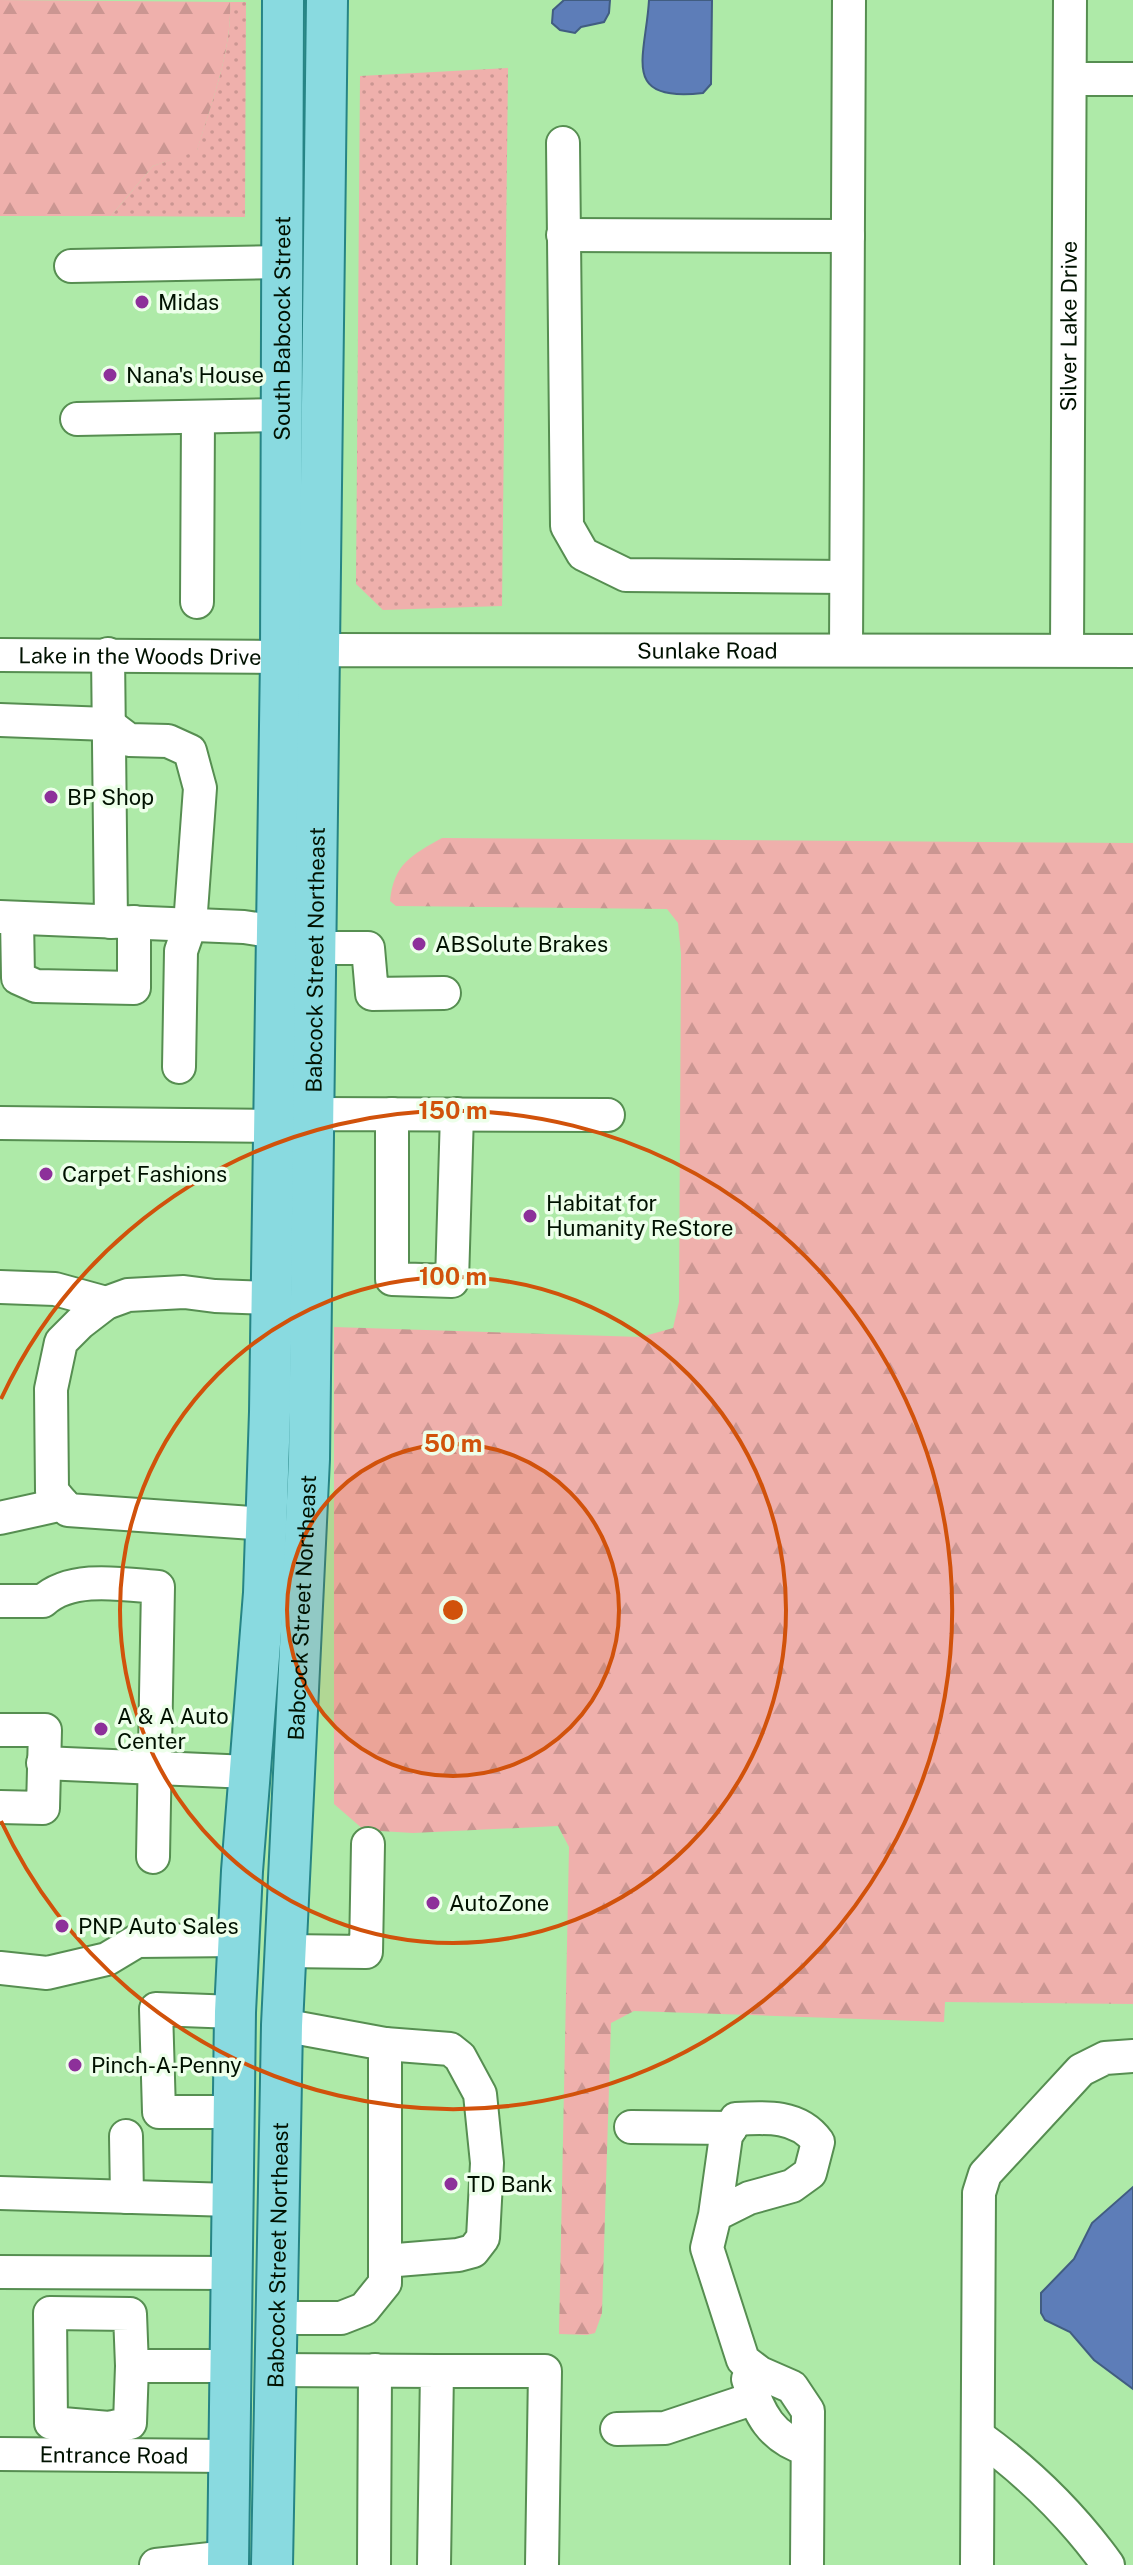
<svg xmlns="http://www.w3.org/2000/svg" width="1133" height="2565" viewBox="0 0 1133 2565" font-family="'Public Sans',sans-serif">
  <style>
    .grass { fill: url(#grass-dots) }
    .forest { fill: url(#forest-firs) }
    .water { fill: #5d7db8; stroke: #415d81; stroke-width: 2 }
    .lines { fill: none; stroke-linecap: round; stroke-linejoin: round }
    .minor-casing { stroke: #568e51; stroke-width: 36 }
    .major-casing { stroke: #268485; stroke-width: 44 }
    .minor { stroke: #fff; stroke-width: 32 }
    .major { stroke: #89dae0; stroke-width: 40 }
    .ring { fill: none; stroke: #d1520b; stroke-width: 4 }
    .poi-dot { fill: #8d309a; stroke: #edffea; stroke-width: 3 }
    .labels { text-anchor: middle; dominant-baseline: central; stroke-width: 7; stroke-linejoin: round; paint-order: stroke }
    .poi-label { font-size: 22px; fill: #010; stroke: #edffea; text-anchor: start }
    .street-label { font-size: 22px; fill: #010; stroke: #edffea }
    .centre { fill: #d1520b; stroke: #edffea; stroke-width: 4 }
    .ring-label { font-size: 24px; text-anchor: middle; font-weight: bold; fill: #d1520b; stroke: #edffea; stroke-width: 7; stroke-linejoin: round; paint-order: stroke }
  </style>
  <defs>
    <pattern id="grass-dots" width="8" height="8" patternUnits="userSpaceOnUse" patternTransform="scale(2)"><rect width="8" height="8" fill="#efb0ac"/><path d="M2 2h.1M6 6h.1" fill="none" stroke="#cb9692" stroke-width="1.8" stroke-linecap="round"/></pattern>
    <pattern id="forest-firs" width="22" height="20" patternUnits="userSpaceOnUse" patternTransform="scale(2)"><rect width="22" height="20" fill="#efb0ac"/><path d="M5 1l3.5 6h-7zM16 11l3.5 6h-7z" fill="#cb9692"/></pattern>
  </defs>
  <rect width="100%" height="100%" fill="#aeeaa8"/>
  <path class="grass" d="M230 2H246L245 217 111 216 153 166 197 150C211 104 232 51 230 2Z
    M508 68 502 606 383 610 356 584 360 76Z"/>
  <path class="forest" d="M0 0 230 2C232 51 211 104 197 151L153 166 111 216H0Z
    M442 838 1133 843V2004L945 2002 944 2022 634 2011 611 2023 602 2313 595 2333 587 2335 559 2334 569 1847 558 1826 413 1833 364 1830 334 1804V1327L641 1337 673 1328 679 1302 681 954 678 923 667 909 396 906 390 901C394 863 412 855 442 838Z"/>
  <path class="water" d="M564 0H610L609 13 604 22 581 27 575 33 560 30 552 23 553 10Z
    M649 0H712L711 84 703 93C619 103 646 56 649 0Z
    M1133 2187V2389L1094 2360 1070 2332 1045 2320 1041 2313V2293L1074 2259 1092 2223Z"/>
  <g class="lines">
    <defs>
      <g id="minor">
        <path d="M1070 79H1133"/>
        <path d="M563 143 567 526 583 554 626 575 846 577"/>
        <path d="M563 235 848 236"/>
        <path d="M71 266 282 262"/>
        <path d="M77 419 282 415"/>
        <path d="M197 602 198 417"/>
        <path d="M846 650 849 0"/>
        <path id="s1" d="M1067 650 1070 0"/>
        <path d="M108 654 111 922"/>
        <path id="s2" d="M0 655 281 657 320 650 1133 651"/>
        <path d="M0 720 108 724 129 740 168 741 190 751 200 788 190 925 181 951 179 1067"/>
        <path d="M0 917 244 927 277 932"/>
        <path d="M17 918 18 978 36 986 134 988V922"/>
        <path d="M316 948H368L372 994 444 993"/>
        <path d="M392 1114V1279L452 1281 457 1114"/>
        <path d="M0 1123 275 1126 314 1114 608 1115"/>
        <path d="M0 1287 55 1289 106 1303"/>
        <path d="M0 1518 63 1504"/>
        <path d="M266 1524 68 1510 52 1491 51 1389 61 1342 80 1323 106 1303 128 1295 184 1292 215 1296 272 1298"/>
        <path d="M0 1601H43C71 1575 122 1584 158 1587L153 1857"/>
        <path d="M0 1730H45L43 1808 0 1807"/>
        <path d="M43 1763 249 1772"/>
        <path d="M286 1951 366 1952 368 1844"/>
        <path d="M0 1968 47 1973 107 1959 137 1941 238 1940"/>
        <path d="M385 2044 450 2049 460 2057 480 2094 487 2163 483 2238 473 2251 458 2255 385 2261"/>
        <path d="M232 2112H159L156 2009 235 2012"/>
        <path d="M631 2127 731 2128"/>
        <path d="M126 2136 127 2197"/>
        <path d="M0 2193 231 2200"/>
        <path d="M715 2215 726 2136 736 2119C766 2117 799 2115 818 2142L810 2173 792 2186 749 2198 715 2215 707 2248 743 2360 760 2373 792 2387 808 2411 807 2565"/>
        <path d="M0 2272 231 2273"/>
        <path d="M276 2318H341L364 2309 385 2283V2044L282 2025"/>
        <path d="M132 2366 130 2423 109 2428 51 2423 50 2313 130 2314 132 2366H230"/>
        <path d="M274 2370 437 2371 434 2565"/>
        <path d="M437 2371H545L542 2565"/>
        <path d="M748 2379C759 2414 771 2438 807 2449"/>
        <path d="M617 2429 665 2428 755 2398"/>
        <path d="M978 2436C1028 2472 1072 2515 1108 2565"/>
        <path id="s3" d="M0 2454 229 2456"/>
        <path d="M156 2565 228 2557"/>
        <path d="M374 2565 375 2370"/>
        <path d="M977 2565 979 2193 985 2174 1081 2070 1105 2058 1133 2056"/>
      </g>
      <g id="major">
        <path id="s4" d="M228 2565 235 2012 242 1871 264 1593 270 1412 281 657 283 0"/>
        <path id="s5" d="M272 2565 282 2025 309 1459 327 0"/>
      </g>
    </defs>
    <use href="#minor" class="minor-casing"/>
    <use href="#major" class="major-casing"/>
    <use href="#minor" class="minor"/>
    <use href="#major" class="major"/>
  </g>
  <circle cx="453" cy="1610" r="166" fill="#d1520b" fill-opacity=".12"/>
  <g class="ring">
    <circle cx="453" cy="1610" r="166"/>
    <circle cx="453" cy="1610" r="333"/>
    <path d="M1 1399A499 499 0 1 1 1 1821"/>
  </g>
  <g class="poi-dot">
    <circle cx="142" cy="302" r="8"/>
    <circle cx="110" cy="375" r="8"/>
    <circle cx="51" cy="797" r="8"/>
    <circle cx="419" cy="944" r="8"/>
    <circle cx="46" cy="1174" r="8"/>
    <circle cx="530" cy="1216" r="8"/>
    <circle cx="101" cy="1729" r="8"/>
    <circle cx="433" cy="1903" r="8"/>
    <circle cx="62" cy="1926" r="8"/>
    <circle cx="75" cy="2065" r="8"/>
    <circle cx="451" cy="2184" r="8"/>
  </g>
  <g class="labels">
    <g class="poi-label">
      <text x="158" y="302">Midas</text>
      <text x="126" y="375">Nana's House</text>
      <text x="67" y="797">BP Shop</text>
      <text x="435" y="944">ABSolute Brakes</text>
      <text x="62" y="1174">Carpet Fashions</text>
      <text x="546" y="1203">Habitat for<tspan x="546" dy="25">Humanity ReStore</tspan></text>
      <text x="117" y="1716">A &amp; A Auto<tspan x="117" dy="25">Center</tspan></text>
      <text x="449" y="1903">AutoZone</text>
      <text x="78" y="1926">PNP Auto Sales</text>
      <text x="91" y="2065">Pinch-A-Penny</text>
      <text x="467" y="2184">TD Bank</text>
    </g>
    <g class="street-label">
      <text stroke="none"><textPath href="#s1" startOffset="324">Silver Lake Drive</textPath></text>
      <text stroke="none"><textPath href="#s4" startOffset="2238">South Babcock Street</textPath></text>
      <text stroke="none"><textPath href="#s2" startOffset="708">Sunlake Road</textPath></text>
      <text stroke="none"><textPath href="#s2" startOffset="140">Lake in the Woods Drive</textPath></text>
      <text stroke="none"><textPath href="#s5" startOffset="1606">Babcock Street Northeast</textPath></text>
      <text stroke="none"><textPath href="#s5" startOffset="958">Babcock Street Northeast</textPath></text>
      <text stroke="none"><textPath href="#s5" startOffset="310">Babcock Street Northeast</textPath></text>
      <text stroke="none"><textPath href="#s3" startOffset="114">Entrance Road</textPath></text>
    </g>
  </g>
  <circle cx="453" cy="1610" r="12" class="centre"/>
  <g class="ring-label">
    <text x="453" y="1119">150 m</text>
    <text x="453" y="1285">100 m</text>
    <text x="453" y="1452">50 m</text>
  </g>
</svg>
